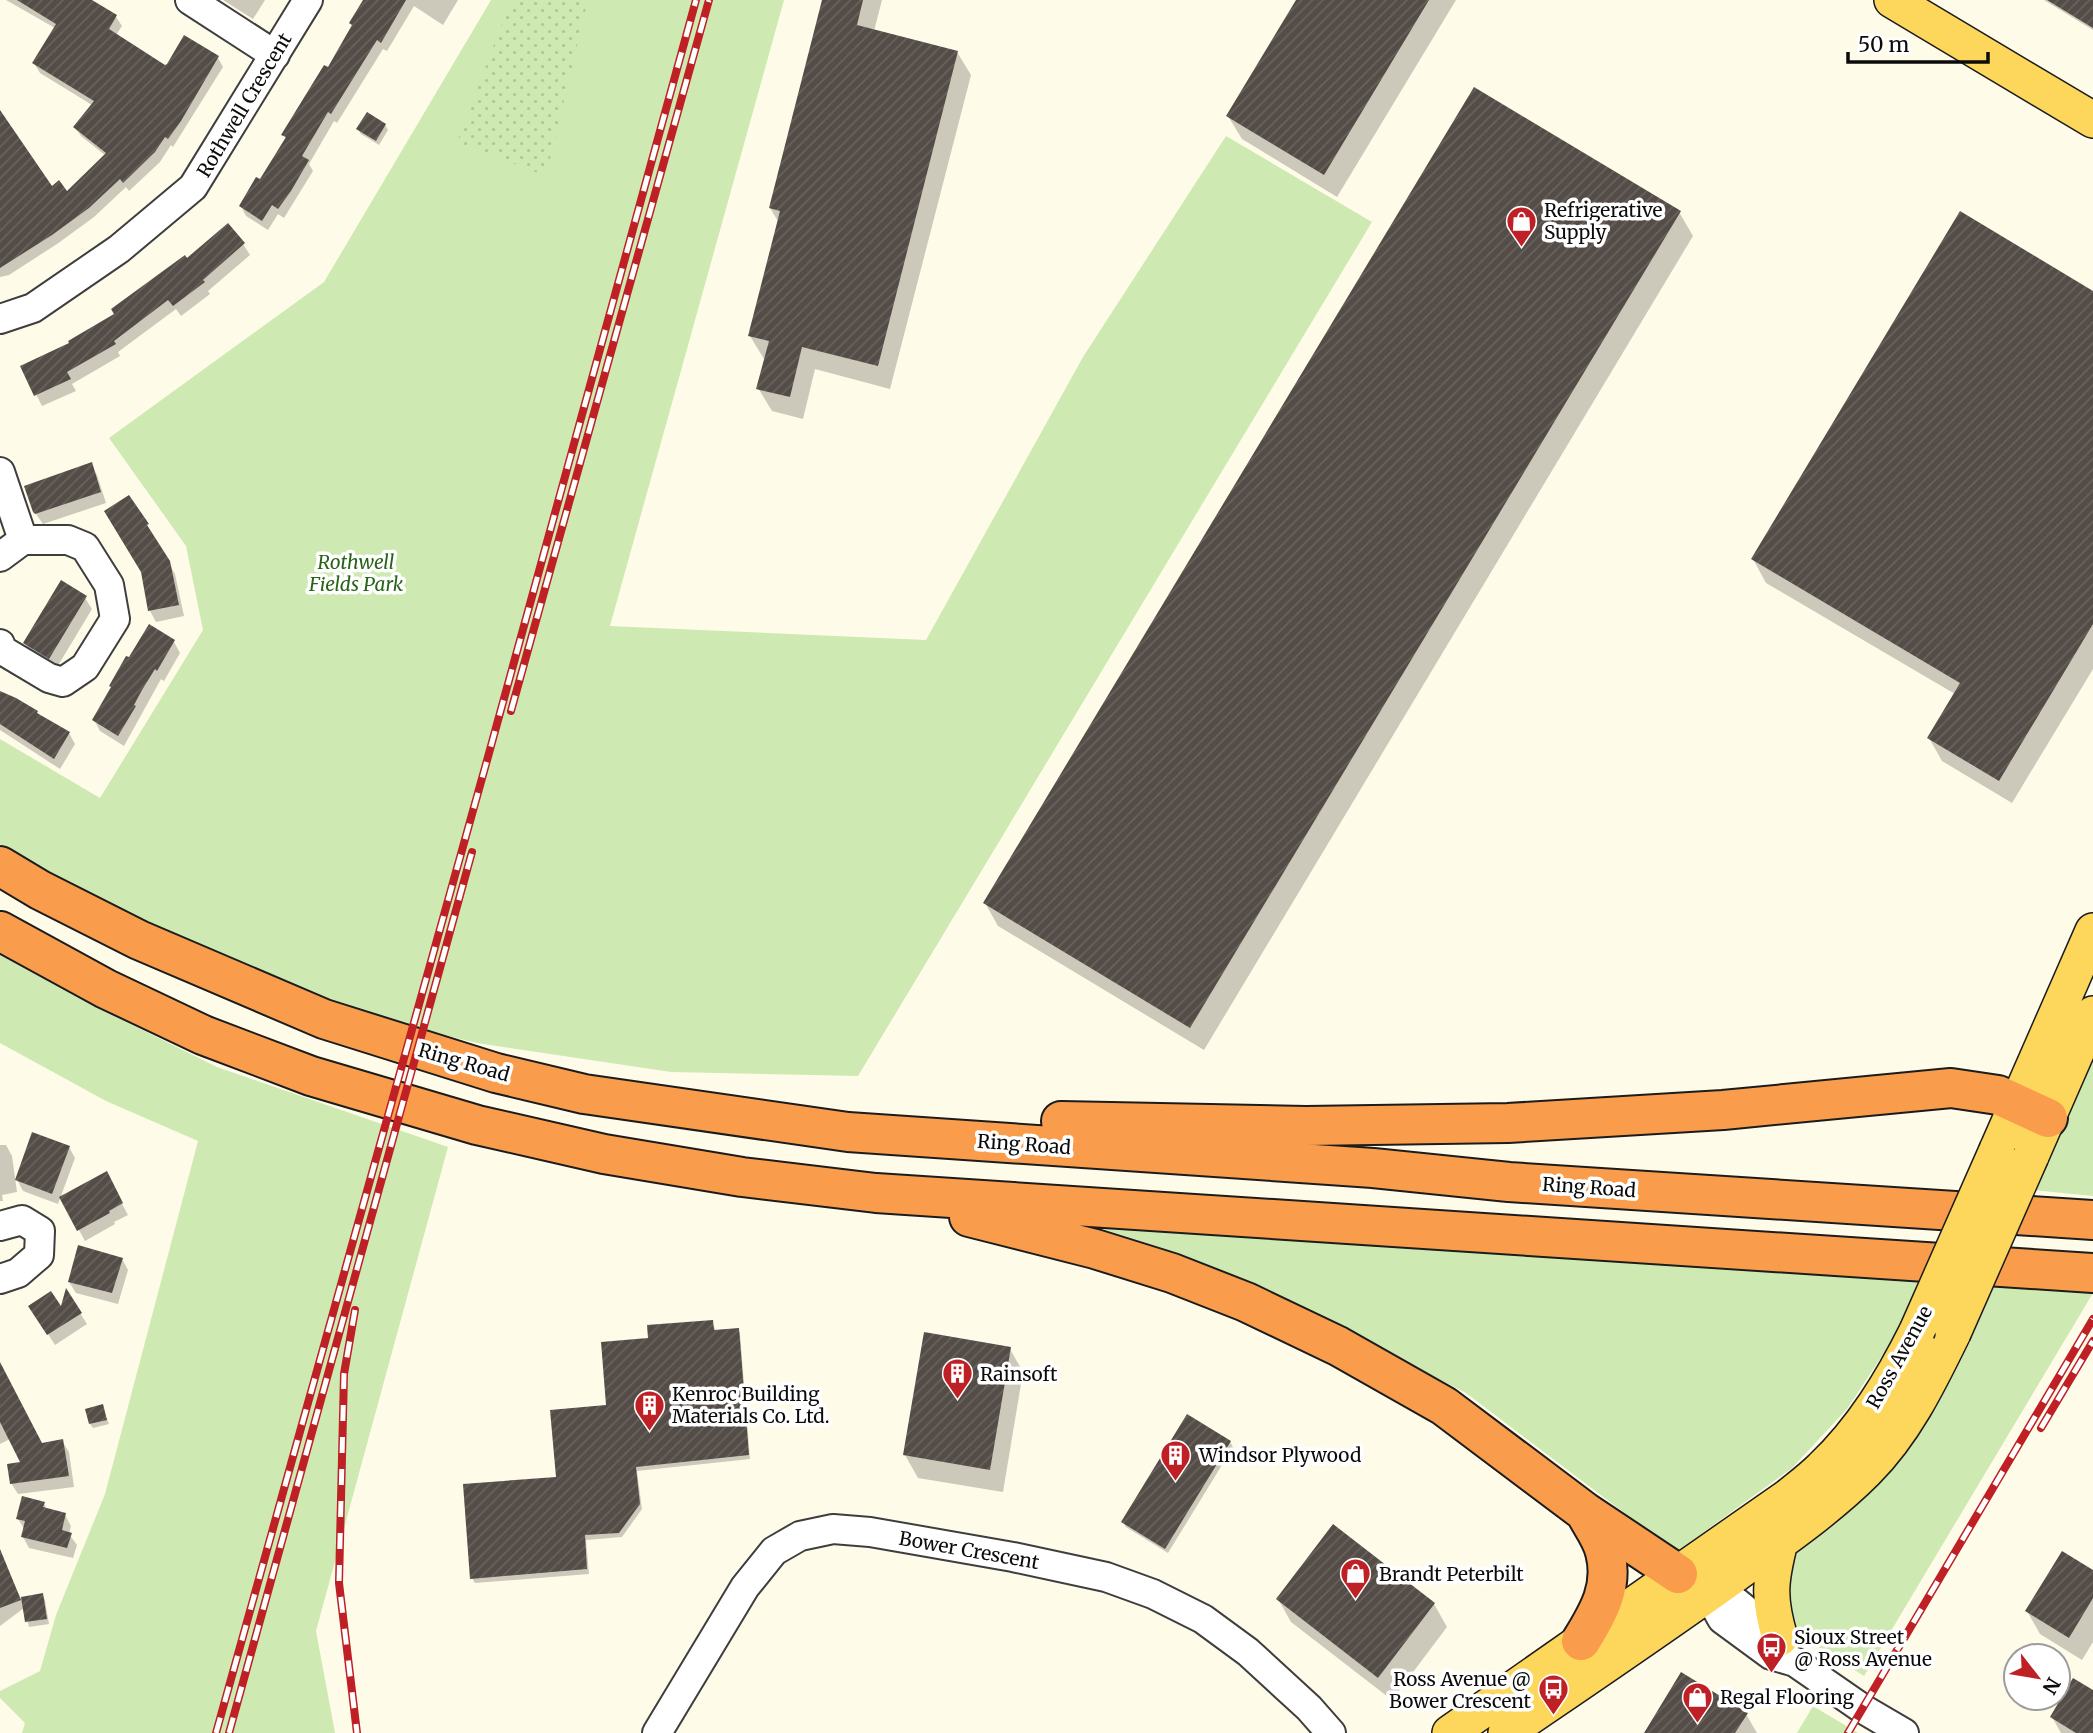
<svg xmlns="http://www.w3.org/2000/svg" width="2093" height="1733" viewBox="0 0 2093 1733" font-family="Merriweather,serif">
  <style>
    .grass { fill: #ceeab2 }
    .garden { fill: url(#garden-dots) }
    .shadow { fill: #0003 }
    .building { fill: url(#building-hatch) }
    .lines { fill: none; stroke-linecap: round; stroke-linejoin: round }
    .minor-casing { stroke: #3e3e3e; stroke-width: 32 }
    .major-casing { stroke: #1c1c1c; stroke-width: 38 }
    .highway-casing { stroke: #1c1c1c; stroke-width: 42 }
    .minor { stroke: #fff; stroke-width: 28 }
    .major { stroke: #fdd75b; stroke-width: 35 }
    .highway { stroke: #f99d4d; stroke-width: 38 }
    .rail-casing { stroke: #be2025; stroke-width: 8 }
    .rail { stroke: #fff; stroke-width: 5; stroke-dasharray: 16; stroke-linecap: butt }
    .major-bridge-casing { stroke: #1c1c1c; stroke-width: 38; stroke-linecap: butt }
    .major-bridge { stroke: #fdd75b; stroke-width: 35 }
    .labels { text-anchor: middle; dominant-baseline: central; stroke-width: 7; stroke-linejoin: round; paint-order: stroke }
    .street-label { font-size: 19px; fill: #0b0b0b; stroke: #fff }
    .poi-label { font-size: 19px; fill: #0b0b0b; stroke: #fff; text-anchor: start }
    .park-label { font-size: 19px; font-style: italic; fill: #29631a; stroke: #fff }
  </style>
  <defs>
    <pattern id="garden-dots" width="8" height="8" patternUnits="userSpaceOnUse" patternTransform="scale(1.75)"><rect width="8" height="8" fill="#ceeab2"/><path d="M2 2h.1M6 6h.1" fill="none" stroke="#b0c798" stroke-width="1.8" stroke-linecap="round"/></pattern>
    <pattern id="building-hatch" width="6" height="6" patternUnits="userSpaceOnUse" patternTransform="scale(1.75)"><rect width="6" height="6" fill="#544c47"/><path d="M-1 1l2-2M0 6l6-6M5 7l2-2" fill="none" stroke="#68615d"/></pattern>
  </defs>
  <rect width="100%" height="100%" fill="#fffbe9"/>
  <path class="grass" d="M491 0H784L610 626 926 640 1083 357 1226 136 1372 222 858 1076 671 1072 477 1043 333 1008 184 942 52 875 0 844V739L100 798 203 630 186 546 109 438 324 282Z
    M0 955 80 999 217 1067 448 1147 316 1631 335 1733H22L25 1723 0 1698V1691L40 1671 56 1615 105 1494 198 1141 106 1101 0 1043Z
    M2093 1048V1196L2031 1190Z
    M1096 1221 1921 1274 1899 1330 1847 1409 1792 1468 1676 1552 1466 1393 1274 1295 1150 1246 1092 1234Z
    M1995 1284 2093 1293 1864 1676 1803 1637 1782 1611 1786 1556 1924 1422 1969 1344Z
    M1813 1706 1858 1733H1797Z"/>
  <path class="garden" d="M511 0H588L546 176 457 142Z"/>
  <path class="shadow" d="M6 0H88L116 17 122 26 116 35 164 67 218 58 223 67 173 147 171 145 160 162 129 191 126 187 94 217 57 244 9 275 0 277V130L51 188 66 193 106 156 81 136 75 127 92 105 40 73 34 63 55 28Z
    M223 0H265L253 19Z
    M365 0H458L443 25 414 6 387 51 383 49 337 123 334 121 309 164 313 171 284 218 278 214 268 230 246 216 241 206 261 182 286 140 284 135 329 69 353 27 351 23Z
    M824 0H882L874 31 957 52 971 75 890 389 815 369 803 419 772 411 758 388 766 359H764L750 336 779 223 770 208Z
    M1298 0H1456L1337 197 1242 139 1228 116Z
    M2044 0H2093V30Z
    M385 125 388 130 379 145 361 134 358 129Z
    M1679 212 1693 236 1204 1050 998 926 985 903Z
    M243 244 250 255 208 291 210 294 181 316 176 309 118 352 120 356 72 384 76 391 42 406 22 366 71 344 116 315 187 261Z
    M2093 293V669L2012 803 1942 761 1929 738 1955 694 1766 583 1753 559Z
    M91 464 97 475 106 503 43 524 36 514Z
    M106 512 147 525 175 574 184 616 156 622 150 611 142 572Z
    M85 598 92 609 56 669 31 654 25 643Z
    M174 642 180 653 164 681 161 679 124 746 100 731 94 720Z
    M0 692 69 733 75 744 60 769 0 730Z
    M0 1145H6L12 1156 17 1192 2 1195 3 1201H0Z
    M69 1147 75 1158 58 1204 23 1191 17 1180Z
    M106 1174 128 1215 114 1222 115 1224 85 1241 61 1197Z
    M122 1259 128 1270 118 1304 76 1293 69 1282Z
    M61 1310 80 1313 87 1324 55 1345 37 1317Z
    M712 1322 716 1331 738 1330 740 1334 750 1459 637 1471 642 1509 622 1537 586 1540 589 1574 475 1583 472 1578 557 1478 608 1407 650 1340Z
    M1010 1349 1023 1372 1003 1492 918 1478 905 1455Z
    M0 1367 41 1444 62 1441 69 1452 74 1487 18 1494 11 1483 22 1463 10 1439 0 1444Z
    M102 1407 109 1424 93 1428 90 1424Z
    M1230 1442 1233 1447 1168 1553 1126 1527 1123 1522Z
    M44 1503 47 1510 65 1515 71 1526 69 1534 77 1545 73 1558 29 1548 23 1537 25 1530 18 1519Z
    M7 1569 21 1599 42 1595 45 1600 49 1624 29 1627 24 1608 0 1626V1572Z
    M2093 1572V1642L2082 1660 2040 1634 2027 1611Z
    M1278 1599 1434 1604 1447 1627 1392 1700 1291 1622Z
    M2093 1692V1733H2061L2052 1717Z
    M1746 1714 1757 1733H1646Z"/>
  <path class="building" d="M17 0H92L117 15 109 29 165 65 167 64 184 35 219 56 181 121 168 139 165 137 155 152 123 183 120 179 89 208 52 235 0 268V110L52 186 59 180 67 191 106 153 73 127 94 101 32 63 56 24Z
    M363 0H406L381 43 377 40 331 114 328 112 302 156 309 160 291 191 278 209 272 205 262 221 239 206 256 177 260 179 286 137 281 135 324 65 328 67 352 25 349 23Z
    M822 0H863L857 25 958 51 878 366 802 347 790 397 756 389 769 341 748 336 780 211 769 208Z
    M1296 0H1429L1324 175 1226 116Z
    M2047 0H2093V28Z
    M1474 87 1681 211 1190 1028 983 903Z
    M367 112 386 124 376 141 356 129Z
    M1960 211 2093 291V624L1999 781 1927 738 1960 683 1751 559Z
    M228 223 245 243 203 280 205 282 173 306 168 300 114 341 116 344 67 372 71 379 34 396 20 366 69 343 68 341 114 314 111 309 185 255 187 258Z
    M92 462 101 492 35 514 33 512 24 486Z
    M129 495 149 524 147 525 170 561 179 605 148 611 141 572 104 511Z
    M61 580 87 596 49 659 23 643Z
    M149 624 175 640 157 671 155 669 142 690 134 705 136 706 118 736 92 720 111 687 109 686 126 656 129 657Z
    M0 691 16 698 38 711 37 713 70 732 54 759 0 724Z
    M32 1132 70 1146 52 1194 15 1180Z
    M107 1171 123 1203 109 1211 110 1213 77 1231 59 1197Z
    M78 1245 123 1258 112 1293 68 1282Z
    M66 1288 82 1313 47 1335 28 1306 51 1291 61 1306Z
    M713 1320 714 1330 739 1328 749 1455 636 1467 640 1504 619 1533 585 1535 587 1569 470 1579 463 1484 556 1477 550 1410 606 1405 601 1342 648 1338 647 1325Z
    M924 1332 1011 1347 990 1470 903 1455Z
    M0 1362 42 1443 63 1439 69 1476 10 1484 7 1464 20 1462 0 1422Z
    M103 1404 107 1420 89 1424 85 1409Z
    M1187 1414 1231 1441 1165 1549 1121 1522Z
    M22 1496 45 1502 43 1507 66 1513 62 1530 72 1533 67 1548 21 1537 25 1521 16 1519Z
    M1333 1524 1435 1603 1378 1678 1276 1599Z
    M0 1549 21 1600 0 1608Z
    M2062 1551 2093 1570V1598L2069 1638 2025 1611Z
    M43 1593 47 1619 25 1622 21 1597Z
    M1681 1672 1748 1713 1735 1733H1644Z
    M2073 1678 2093 1690V1733H2076L2050 1717Z"/>
  <g class="lines">
    <defs>
      <path id="minor" d="M190 0 275 55
        M0 319 33 308 119 249 193 187 308 0
        M0 472 23 540
        M0 557 23 540H68L85 547 109 585 115 619 85 667 63 682 49 678 2 650 0 644
        M0 1226 22 1220 40 1231 39 1255 18 1273 0 1279
        M1701 1589 1708 1594 1736 1602 1780 1638 1784 1645
        M1708 1594 1722 1619 1771 1655 1795 1662 1863 1709 1904 1733
        M657 1733 745 1587 774 1551 800 1536 833 1529 870 1532 1013 1557 1106 1577 1153 1594 1203 1619 1248 1652 1309 1708 1331 1733"/>
      <path id="major" d="M1892 0 2093 120
        M1997 1150 2093 931
        M2031 1156 2093 1014
        M1780 1638C1768 1598 1770 1581 1780 1542
        M1450 1733 1789 1496C1800 1487 1812 1478 1822 1468 1863 1429 1892 1381 1917 1331
        M1506 1733C1582 1681 1658 1630 1733 1576 1778 1543 1826 1511 1866 1471 1905 1432 1929 1382 1953 1333"/>
      <path id="highway" d="M0 866 40 890 139 940 324 1019 496 1073 584 1094 848 1132 1373 1168 1509 1182 2093 1220
        M0 931 106 989 203 1035 311 1076 477 1125 604 1154 742 1177 876 1193 2093 1273
        M1061 1121 1306 1126 1508 1123 1723 1110 1951 1088 1998 1095 2048 1118
        M969 1217 1095 1249 1172 1273 1246 1302 1338 1346 1444 1406 1585 1512 1678 1574
        M1581 1641C1599 1612 1614 1586 1605 1552 1602 1538 1591 1524 1585 1512"/>
    </defs>
    <use href="#minor" class="minor-casing"/>
    <use href="#major" class="major-casing"/>
    <use href="#highway" class="highway-casing"/>
    <use href="#minor" class="minor"/>
    <use href="#major" class="major"/>
    <use href="#highway" class="highway"/>
    <defs>
      <path id="rail" d="M511 711 709 0
        M355 1310 344 1374 339 1583 357 1733
        M2041 1428 2093 1341
        M216 1733 486 764 696 0
        M229 1733 472 852
        M1848 1733 2093 1319"/>
    </defs>
    <use href="#rail" class="rail-casing"/>
    <use href="#rail" class="rail"/>
    <defs>
      <path id="major-bridge" d="M1917 1331 1997 1150
        M1953 1333 2031 1156"/>
    </defs>
    <use href="#major-bridge" class="major-bridge-casing"/>
    <use href="#major-bridge" class="major-bridge"/>
  </g>
  <defs>
    <symbol id="shop-pin" viewBox="-11 -11 22 30"><path d="M0 17L-7.5 6A9.5 9.5 0 1 1 7.5 6Z" fill="#be2025" stroke="#fff"/><path d="M-5-2.5h2.3a2.7 3.5 0 0 1 5.4 0H5L5.5 6h-11ZM-1.5-2.5h3a1.5 2.3 0 0 0-3 0Z" fill="#fff"/></symbol>
    <symbol id="building-pin" viewBox="-11 -11 22 30"><path d="M0 17L-7.5 6A9.5 9.5 0 1 1 7.5 6Z" fill="#be2025" stroke="#fff"/><path d="M-4-6H4V6H1V3H-1V6H-4ZM-2.5-4.3h1.7v1.8h-1.7ZM.8-4.3h1.7v1.8H.8ZM-2.5-1h1.7V.8h-1.7ZM.8-1h1.7V.8H.8Z" fill="#fff"/></symbol>
    <symbol id="bus-pin" viewBox="-11 -11 22 30"><path d="M0 17L-7.5 6A9.5 9.5 0 1 1 7.5 6Z" fill="#be2025" stroke="#fff"/><path d="M-5-6H5V4H4V6H2V4H-2V6H-4V4H-5ZM-3.5-4V0h7V-4ZM-3.5 1.2v1.5H-2V1.2ZM2 1.2v1.5H3.5V1.2Z" fill="#fff"/></symbol>
  </defs>
  <g fill-rule="evenodd">
    <use href="#shop-pin" x="1504" y="204" width="35" height="47"/>
    <use href="#building-pin" x="940" y="1356" width="35" height="47"/>
    <use href="#building-pin" x="632" y="1388" width="35" height="47"/>
    <use href="#building-pin" x="1158" y="1438" width="35" height="47"/>
    <use href="#shop-pin" x="1338" y="1556" width="35" height="47"/>
    <use href="#bus-pin" x="1754" y="1630" width="35" height="47"/>
    <use href="#bus-pin" x="1536" y="1672" width="35" height="47"/>
    <use href="#shop-pin" x="1680" y="1680" width="35" height="47"/>
  </g>
  <g class="labels">
    <g class="street-label">
      <text transform="translate(244 105) rotate(-59)">Rothwell Crescent</text>
      <text transform="translate(464 1062) rotate(16)">Ring Road</text>
      <text transform="translate(1024 1144) rotate(4)">Ring Road</text>
      <text transform="translate(1589 1187) rotate(4)">Ring Road</text>
      <text transform="translate(1899 1357) rotate(-61)">Ross Avenue</text>
      <text transform="translate(969 1550) rotate(10)">Bower Crescent</text>
    </g>
    <g class="poi-label">
      <text x="1544" y="210">Refrigerative<tspan x="1544" dy="22">Supply</tspan></text>
      <text x="980" y="1374">Rainsoft</text>
      <text x="672" y="1394">Kenroc Building<tspan x="672" dy="22">Materials Co. Ltd.</tspan></text>
      <text x="1199" y="1455">Windsor Plywood</text>
      <text x="1379" y="1574">Brandt Peterbilt</text>
      <text x="1794" y="1637">Sioux Street<tspan x="1794" dy="22">@ Ross Avenue</tspan></text>
      <text x="1531" y="1679" text-anchor="end">Ross Avenue @<tspan x="1531" dy="22">Bower Crescent</tspan></text>
      <text x="1720" y="1697">Regal Flooring</text>
    </g>
    <g class="park-label">
      <text x="356" y="562">Rothwell<tspan x="356" dy="22">Fields Park</tspan></text>
    </g>
  </g>
  <g transform="translate(2037 1677) rotate(121)"><circle r="33" fill="#ffffff" stroke="#9d9d9d" stroke-width="2"/>
  <path d="M0-5L12 26L0 18L-12 26Z" fill="#be2025"/>
  <text y="-10" font-size="19" font-weight="bold" text-anchor="middle" fill="#0b0b0b">N</text>
  </g>
  <path d="M1848 52v10h140v-10" fill="none" stroke="#0b0b0b" stroke-width="3.5"/>
  <text x="1858" y="52" font-size="21" fill="#0b0b0b" stroke="#ffffff" stroke-width="5" paint-order="stroke">50 m</text>
</svg>
